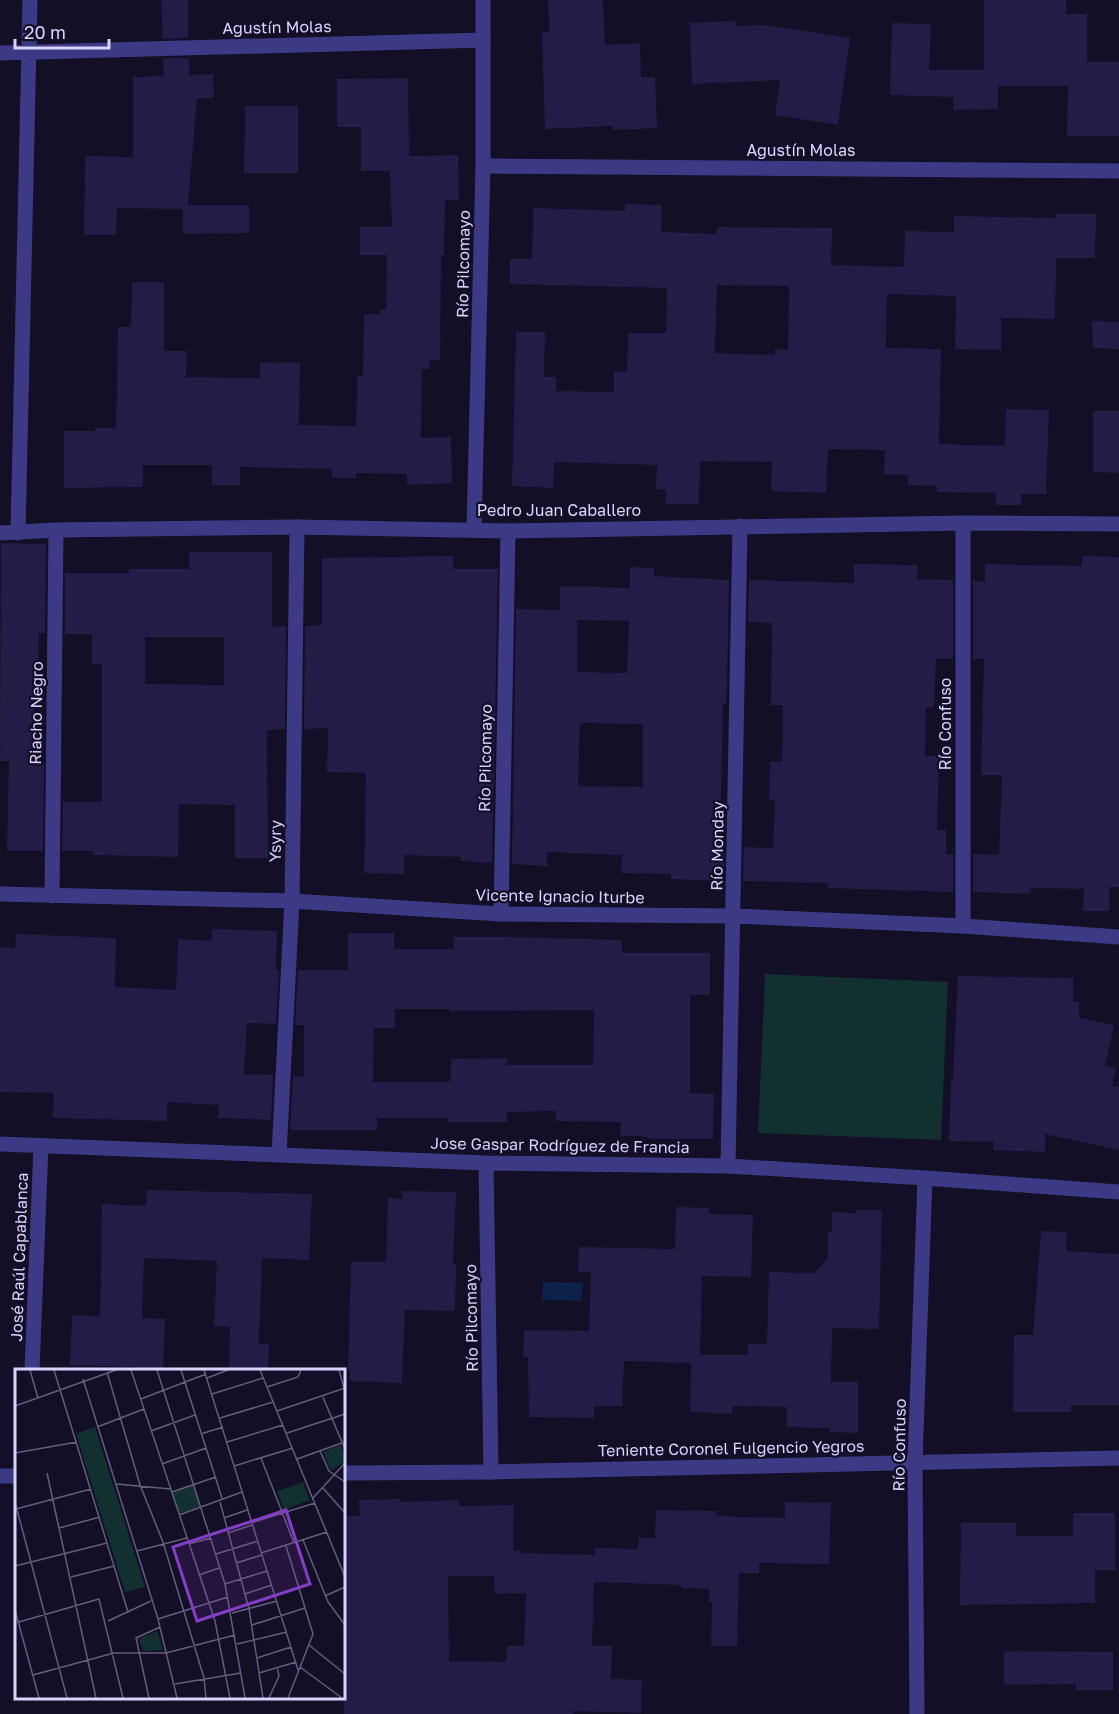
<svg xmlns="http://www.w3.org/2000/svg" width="1119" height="1714" viewBox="0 0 1119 1714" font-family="'Golos Text',sans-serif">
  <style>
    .green { fill: #12302f }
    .water { fill: #0c2248 }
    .building { fill: #241b47; fill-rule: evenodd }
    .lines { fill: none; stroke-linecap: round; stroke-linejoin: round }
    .minor { stroke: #3d3a85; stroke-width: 15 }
    .tertiary { stroke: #3d3a85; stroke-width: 15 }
    .labels { text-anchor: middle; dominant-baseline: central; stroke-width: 4.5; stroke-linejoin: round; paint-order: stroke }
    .street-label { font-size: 16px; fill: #d9d4ff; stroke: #130f26 }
    .inset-road { fill: none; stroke: #625e7d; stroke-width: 1.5 }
    .view { fill: #843dc5; fill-opacity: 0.15; stroke: #843dc5; stroke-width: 3 }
    .inset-edge { fill: none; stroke: #d9d4ff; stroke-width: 3 }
  </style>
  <rect width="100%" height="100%" fill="#130f26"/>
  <path class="green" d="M765 974 948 982 941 1140 758 1133Z"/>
  <path class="water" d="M543 1282 583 1283 582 1301 542 1300Z"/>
  <path class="building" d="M161 0H188V38L163 39Z
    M548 0H603L605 45 640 43 641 77H655L657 128 613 130V126L545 129 542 33 549 32Z
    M984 0H1066V14H1087V62H1119V136H1067L1068 86H998V109L954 110 953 97 890 95 892 23 931 24 929 70H984Z
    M736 21V26L765 25 850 38 838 125 775 115 780 80 692 84 690 23Z
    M163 58H189V75L213 74 214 98H197L188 205H249V233L183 234V209L117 208 116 235H84L85 156 133 157V77L164 76Z
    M408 78 409 156 458 155 459 200H445L444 255H441L440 360H430L429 369H422L421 438 451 437 452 483 407 485V474L356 473V478H332V469L240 467V485H212V465H143V487L64 488V431H95V428H116L118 327H131L132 282H164V351H187L186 377 260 378V362L300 363 299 425 356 426 357 376H363L364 314H380V310H386L387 255H360V227H392L390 171H361V127H337V79Z
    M245 106H298V173H244Z
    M625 204 662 205 661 232 717 234V227L832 228 831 265 904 267 905 231 954 232V216L1056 218V214H1096L1095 258H1056L1055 319 1001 318V350L955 349 956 296 887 294 886 348 941 349 939 444 1005 446 1006 409 1049 410 1046 494H1021V505H996V493L937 492V486L908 485V475L884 474 885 450 828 449 826 493 771 491 772 462 700 461 699 504H665L666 490 656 489 657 465 554 462 553 488 512 486 516 332H545L544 377H556V391L614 392V371L627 372 628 333H666L667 288 510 284V259H532L533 208 625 211ZM717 285 789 286 788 350 775 349V355L715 353Z
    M1092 321 1119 322V349L1093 348Z
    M1093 411H1119V473L1093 472Z
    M1 543 46 544 45 633H39L38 688H33L36 762H44L43 851H7L9 761H0Z
    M189 552H272V627L286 626 285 729 267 730 268 858H235V805L179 804 178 857 93 855V851H62L63 802H102V664H92V634H65V573H129V569H189ZM145 637H224V685L145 684Z
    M453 556V569H498L492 863 461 861V857L404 855V874L364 873 366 773 327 772 328 728 304 729 305 626 322 625V558Z
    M1082 556 1119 557V887H1109V911H1083L1084 889 1031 888V894L973 892V854L999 855 1002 775H981L984 659H973V581L985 582V564L1082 566Z
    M854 564 918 565 917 579 953 580V659H936L934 707H926L925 756H939L937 830H946V854H953V892L828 888V883L743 881 744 847 773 848 775 800H769L770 762H782L783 705H771L772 623 748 622 749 580 854 583Z
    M630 567 654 568V576L729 580 727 686 726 704H723L720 846 724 847V881L671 879V874L621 873 622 855 547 852V866L512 864 516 609 560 610V586L630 588ZM577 620 629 621 627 673 577 672ZM580 723 643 724V787L578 786Z
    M212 929 277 931 276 970H279L276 1024 247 1023 244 1074 273 1075 271 1120 218 1118 219 1105 167 1102V1121L53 1118 54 1093 0 1092V947L15 948 16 934 116 938 115 987 176 990 178 939 212 941Z
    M348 933H394V949H454V937H511L622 940V953H710V995H690V1093L714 1094 713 1139H655L639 1136H620L621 1122 556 1121V1111L507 1112V1122H448V1118H377V1130H290L293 1076 304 1077V1025H295L298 970H348ZM395 1009H450V1011L594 1010 593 1065H507V1058L451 1059V1080L448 1082H373L374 1028H395Z
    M958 976 1073 978V1002H1079V1018L1114 1025 1105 1066 1116 1068 1112 1086 1119 1087V1150L1045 1134V1152L993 1150 994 1142 949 1141 951 1079H953Z
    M147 1190 312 1194 309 1260 262 1258 259 1344H269L268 1371H229L230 1327 214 1326 217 1261 144 1258 142 1318 165 1319 163 1371H136V1367L70 1365 72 1315 100 1316 102 1204 146 1206Z
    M402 1191 456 1192 453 1264H456L455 1311 405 1310 402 1383 350 1381V1371H348L351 1262H386L388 1198 403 1199Z
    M676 1207 709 1208V1214L753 1215 751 1277 702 1276 700 1355H748V1344H767L769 1272 814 1273 828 1259V1232H832V1212L856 1213V1210H882L879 1329 832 1328 831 1382H858V1433L830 1432V1428L787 1427V1407L733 1406 732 1414 690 1412 691 1363 624 1361 622 1406H594V1418L529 1417 528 1357H523L524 1330 589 1331 591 1272H578L579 1247 675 1249Z
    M1041 1231 1067 1232 1066 1251 1119 1254V1405H1071V1412H1013L1014 1335H1033Z
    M400 1499V1502L459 1500V1506L514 1505 513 1551 521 1550V1553L595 1555V1548L638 1549 639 1538H655L656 1510 717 1511 716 1516 785 1518V1502L831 1503 829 1564 759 1563V1573H739L737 1646H711L712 1602H709V1589L681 1588V1585L594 1582 592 1646H612L611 1679 642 1680 641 1713 573 1711V1714H344V1516H360L359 1500ZM448 1576H494L495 1594 526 1593 524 1646H507L506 1662 449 1661Z
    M1073 1513H1115V1570H1095V1603L960 1605 961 1523H1016V1536H1073Z
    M1004 1651 1113 1652V1690H1076V1684L1004 1685Z"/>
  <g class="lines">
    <path class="minor" d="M0 53 483 40
      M483 166 1119 171
      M963 523V926
      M18 533 30 0
      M0 894 292 901 501 914 734 916 963 926 1119 937
      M52 896 56 530
      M501 914 508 531
      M0 1144 486 1163 728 1166 925 1178 1119 1192
      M279 1155 292 901 297 527
      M486 1163 491 1472
      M728 1166 740 526
      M32 1370 41 1146
      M917 1714 915 1462 925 1178"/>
    <path class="tertiary" d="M474 529 483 166V0
      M0 533 56 530 297 527 508 531 963 523 1119 524
      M344 1473 491 1472 1119 1458
      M0 1476H16"/>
  </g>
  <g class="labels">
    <g class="street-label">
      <text transform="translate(277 27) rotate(-1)">Agustín Molas</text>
      <text x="801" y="150">Agustín Molas</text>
      <text transform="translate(463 264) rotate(-89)">Río Pilcomayo</text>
      <text x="559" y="510">Pedro Juan Caballero</text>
      <text transform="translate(36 713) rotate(-89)">Riacho Negro</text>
      <text transform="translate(945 724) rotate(-90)">Río Confuso</text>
      <text transform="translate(485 758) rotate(-89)">Río Pilcomayo</text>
      <text transform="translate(275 841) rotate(-89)">Ysyry</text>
      <text transform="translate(717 846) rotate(-89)">Río Monday</text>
      <text transform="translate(560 896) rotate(1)">Vicente Ignacio Iturbe</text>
      <text transform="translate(560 1145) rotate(1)">Jose Gaspar Rodríguez de Francia</text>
      <text transform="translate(19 1257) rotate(-88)">José Raúl Capablanca</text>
      <text transform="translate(471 1318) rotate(-91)">Río Pilcomayo</text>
      <text transform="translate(899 1445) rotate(-89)">Río Confuso</text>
      <text transform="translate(731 1448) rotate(-1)">Teniente Coronel Fulgencio Yegros</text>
    </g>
  </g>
  <g transform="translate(15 1369)">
    <rect width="330" height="330" fill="#130f26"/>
    <path d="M80 58 130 218 110 223 61 65ZM326 76 330 92 316 102 308 83ZM288 113 295 131 269 141 262 122ZM179 116 186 137 164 145 158 124ZM142 262 148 281 128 282 123 270Z" fill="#12302f"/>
    <path class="inset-road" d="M15 1 23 29M39 1 113 243M116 1 200 252 215 329M142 1 210 215 230 329M166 1 207 129M189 1 283 301M245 1 330 208M324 1 329 19M92 3 125 116 148 173 189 309 191 329M192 9 213 1M68 10 143 250 162 329M252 18 283 8 286 1M197 25 248 9M307 26 330 80M126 30 191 5M0 37 101 1M262 42 330 19M205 49 258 33M82 58 129 40M136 62 180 46M272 64 330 45M186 65 208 58M212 73 268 56M305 82 314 102 330 113M0 84 62 73M246 89 279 174M282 90 327 74M147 95 191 79M219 97 278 79M32 104 81 329M101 115 156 120M307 118 330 144M157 123 201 108M298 129 330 94M0 133 52 329M205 133 234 240 248 329M1 140 76 120M164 146 227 123M209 149 232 141M236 154 300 134M44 159 85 148M213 164 237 156M288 171 313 233 330 256M174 175 196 169M271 177 298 265 273 329M122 182 172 169M246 184 312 163M201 185 243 172M221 194 247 186M0 197 92 174M184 206 204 199M56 208 99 197M210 215 252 202M230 225 257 216M310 227 330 218M0 241 24 329M217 244 262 232M143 250 213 228M93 252 136 232M4 253 84 230 108 329M237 256 290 239M222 275 272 263M294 276 330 305M242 289 276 278M285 298 327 329M244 304 281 293M18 306 99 284H151L220 266M160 315 226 304M134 329 121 269 145 258M254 329 264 307 262 298"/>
    <path class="view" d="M271 141 295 215 182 252 158 178Z"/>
    <rect width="330" height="330" class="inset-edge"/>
  </g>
  <path d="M15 39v9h94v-9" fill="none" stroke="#d9d4ff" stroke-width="3"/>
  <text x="24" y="39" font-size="18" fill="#d9d4ff" stroke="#130f26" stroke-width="4.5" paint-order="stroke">20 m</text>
</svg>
